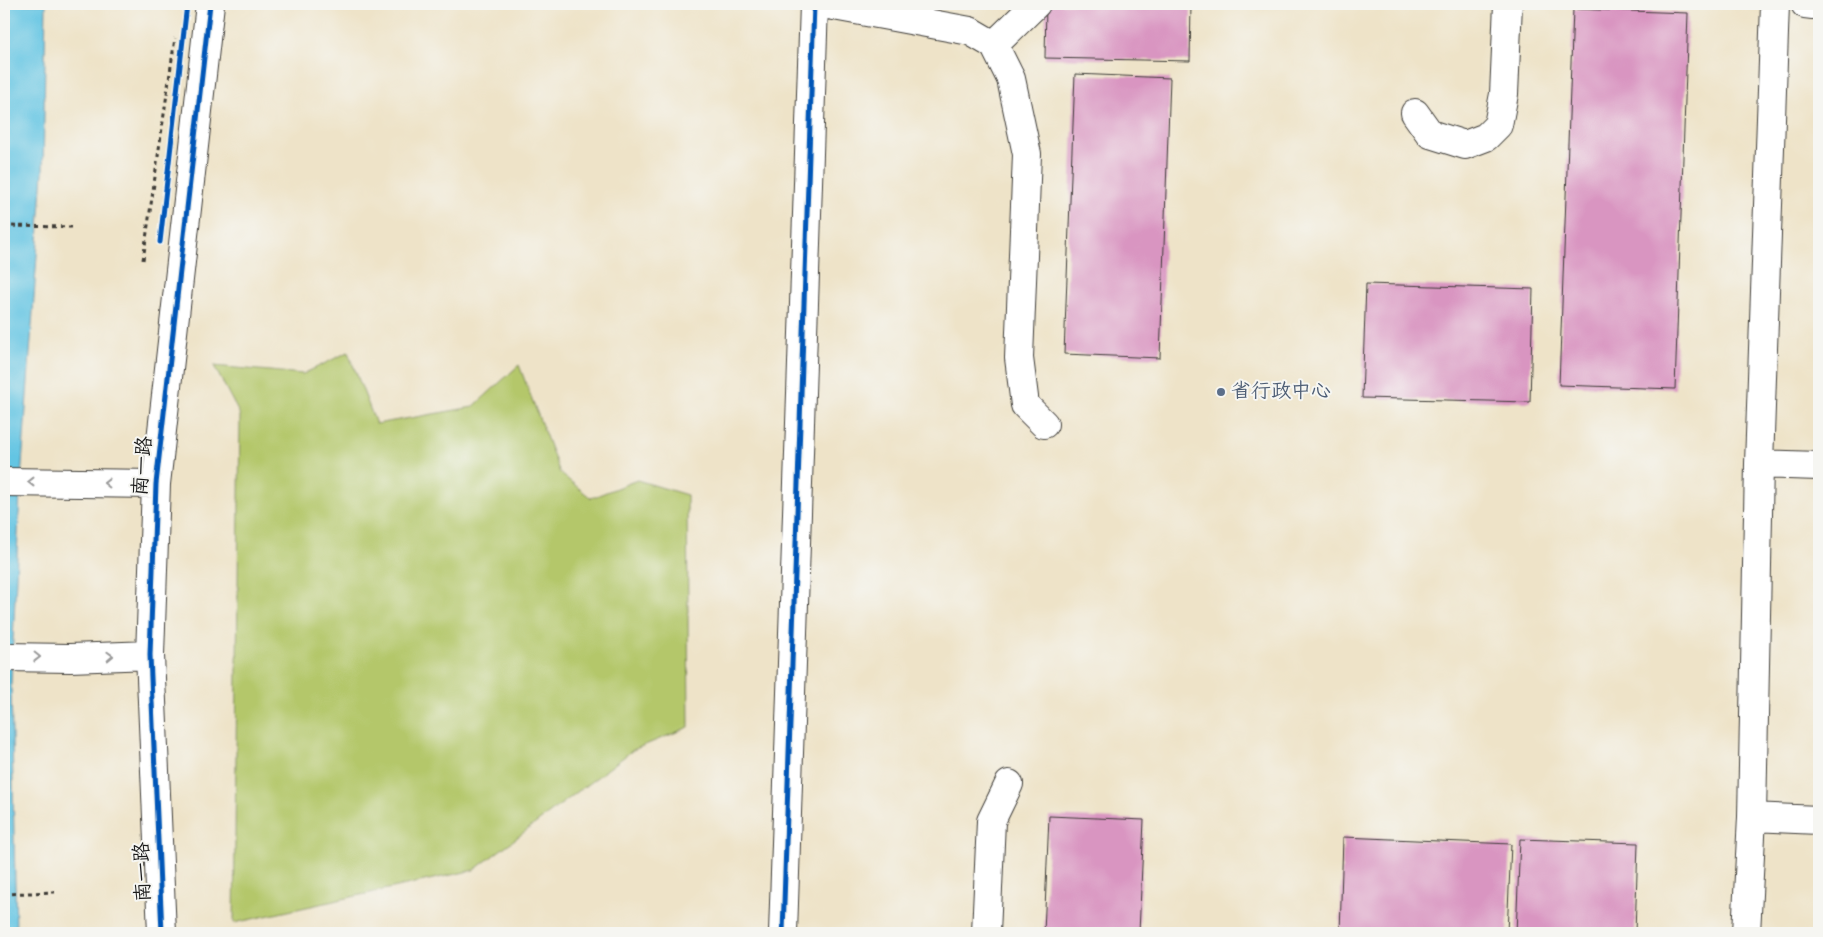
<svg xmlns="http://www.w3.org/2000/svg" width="1823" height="937" viewBox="0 0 1823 937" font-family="'Indie Flower','LXGW WenKai TC',sans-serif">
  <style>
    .green { fill: #b4c76b; stroke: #687244 }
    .water { fill: #64c5e3; stroke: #407080 }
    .building { fill: #d995c1 }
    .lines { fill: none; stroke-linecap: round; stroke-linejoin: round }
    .minor-casing { stroke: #3c3a36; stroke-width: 30 }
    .path { stroke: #3c3a36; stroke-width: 3; stroke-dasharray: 4 4; stroke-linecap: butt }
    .minor { stroke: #fff; stroke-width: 28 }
    .cycleway-casing { stroke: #f6f6f2; stroke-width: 8 }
    .cycleway { stroke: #0057b8; stroke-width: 5 }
    .oneway { stroke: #999 }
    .service-dot { fill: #5c6f8a; stroke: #f6f6f2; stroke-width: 2 }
    .labels { text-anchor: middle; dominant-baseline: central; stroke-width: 4; stroke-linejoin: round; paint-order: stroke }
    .service-label { font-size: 20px; fill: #4e5e75; stroke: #f6f6f2; text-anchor: start }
    .street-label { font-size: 20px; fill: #1c1c1c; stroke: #f6f6f2 }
  </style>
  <rect width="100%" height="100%" fill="#f6f6f2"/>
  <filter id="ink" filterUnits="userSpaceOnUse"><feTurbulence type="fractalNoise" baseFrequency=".02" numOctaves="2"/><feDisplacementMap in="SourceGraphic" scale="10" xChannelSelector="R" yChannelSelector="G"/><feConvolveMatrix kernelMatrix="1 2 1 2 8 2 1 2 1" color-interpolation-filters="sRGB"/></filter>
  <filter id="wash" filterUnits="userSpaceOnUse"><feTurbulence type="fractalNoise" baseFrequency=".0096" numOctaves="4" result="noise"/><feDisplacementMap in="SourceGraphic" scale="20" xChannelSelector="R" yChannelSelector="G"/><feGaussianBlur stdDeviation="1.12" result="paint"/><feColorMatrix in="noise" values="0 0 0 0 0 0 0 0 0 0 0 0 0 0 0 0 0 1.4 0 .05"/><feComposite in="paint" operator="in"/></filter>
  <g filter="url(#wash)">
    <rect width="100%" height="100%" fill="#eee3c8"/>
    <path class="green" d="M348 352 376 424 473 407 519 365 560 473 591 498 637 480 687 495 689 727 633 750 474 870 234 923 240 415 214 366 303 374Z"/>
    <path class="water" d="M4 4H46L43 172 20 493 11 683 16 933H4Z"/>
    <g id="blocks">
      <path class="building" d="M1046 4H1191L1190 61 1045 58Z
        M1573 9 1688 13 1675 389 1559 385Z
        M1075 74 1170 78 1160 358 1064 354Z
        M1366 284 1533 289 1530 402 1362 398Z
        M1049 816 1144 820 1139 933H1044Z
        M1343 837 1511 844 1507 933H1340Z
        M1520 839 1638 843 1635 933H1516Z"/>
    </g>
  </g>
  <g filter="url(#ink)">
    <use href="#blocks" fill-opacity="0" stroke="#3c3a36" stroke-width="1"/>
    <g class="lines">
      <defs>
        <path id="minor" d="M823 4 970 31 994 45 1011 79 1027 154 1019 358 1025 405 1044 424
          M1805 4 1813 5
          M994 45 1036 4
          M1415 113 1430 134 1465 145 1486 137 1498 125 1504 94 1508 4
          M1759 464 1819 466
          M4 482 156 484
          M4 657 70 658 150 655
          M1752 817 1819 820
          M162 933 150 655 156 484 210 4
          M783 933 814 4
          M986 933 991 821 1009 784
          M1746 933 1752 817 1759 464 1775 4"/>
      </defs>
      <use href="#minor" class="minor-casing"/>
      <path class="path" d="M4 226 73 227
        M143 260 175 38
        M4 894 55 892"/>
      <use href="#minor" class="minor"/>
      <defs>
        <path id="cycleway" d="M160 242 187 4
          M162 933 150 655 156 484 210 4
          M783 933 814 4"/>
      </defs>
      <use href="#cycleway" class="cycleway-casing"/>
      <use href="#cycleway" class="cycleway"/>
    </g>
    <defs><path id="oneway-chevron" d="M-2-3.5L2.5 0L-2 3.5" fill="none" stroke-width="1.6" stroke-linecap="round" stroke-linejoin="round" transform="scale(1.25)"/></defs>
    <g class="oneway">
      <use href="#oneway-chevron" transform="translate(31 482) rotate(180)"/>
      <use href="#oneway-chevron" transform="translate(107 483) rotate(-179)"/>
      <use href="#oneway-chevron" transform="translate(110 656) rotate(-2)"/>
      <use href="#oneway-chevron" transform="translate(37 657) rotate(1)"/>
    </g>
  </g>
  <circle class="service-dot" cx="1221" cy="392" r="5"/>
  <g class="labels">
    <g class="service-label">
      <text x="1231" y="392">省行政中心</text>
    </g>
    <g class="street-label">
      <text transform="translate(144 466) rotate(-85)">南一路</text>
      <text transform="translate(144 872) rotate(-92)">南一路</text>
    </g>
  </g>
  <rect width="1823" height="937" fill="none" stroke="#f6f6f2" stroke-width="20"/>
</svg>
